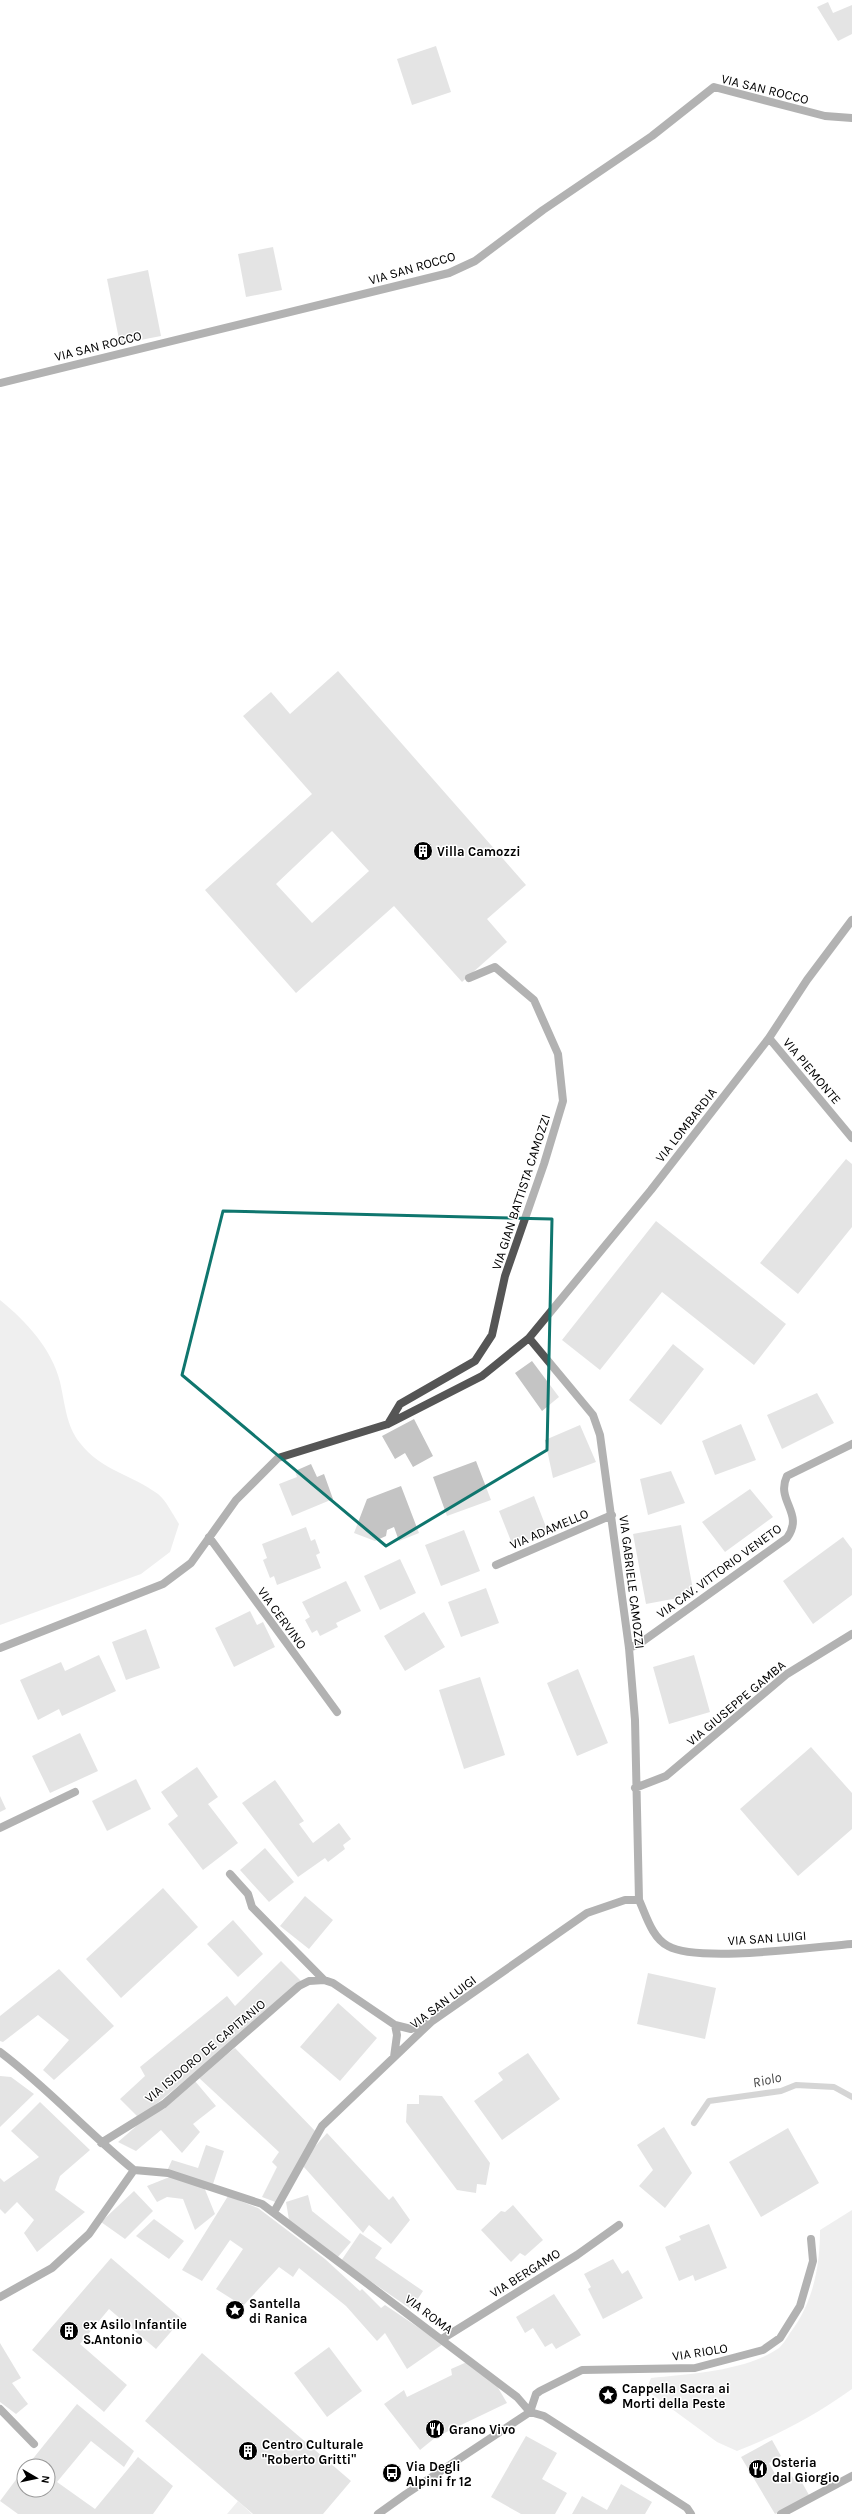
<svg xmlns="http://www.w3.org/2000/svg" width="852" height="2514" viewBox="0 0 852 2514" font-family="Karla,sans-serif">
  <style>
    .green { fill: #dcdcdc }
    .lines { fill: none; stroke-linecap: round; stroke-linejoin: round }
    .stream { stroke: #a3a3a3; stroke-width: 6 }
    .building { fill: #c4c4c4; fill-rule: evenodd }
    .minor { stroke: #555; stroke-width: 8 }
    .marked { fill: none; stroke: #0f766e; stroke-width: 3; stroke-linejoin: round }
    .labels { text-anchor: middle; dominant-baseline: central; stroke-width: 3; stroke-linejoin: round; paint-order: stroke }
    .street-label { font-size: 13px; fill: #000; stroke: #fff }
    .poi-label { font-size: 13px; font-weight: bold; fill: #000; stroke: #fff; text-anchor: start }
    .water-label { font-size: 14px; font-style: italic; fill: #444; stroke: #fff }
  </style>
  <rect width="100%" height="100%" fill="#fff"/>
  <path class="green" d="M0 1300C26 1321 52 1349 60 1382 65 1403 66 1426 80 1443 102 1471 131 1474 158 1494 166 1500 173 1515 179 1524L170 1552 141 1574 0 1625Z
    M852 2210V2389C816 2415 778 2435 737 2451L717 2442 646 2390 651 2378C690 2374 746 2371 779 2348 783 2344 787 2338 790 2333 813 2303 820 2267 820 2230Z
    M238 2501 252 2514H227Z"/>
  <g class="lines">
    <path class="stream" d="M694 2123 709 2101 781 2091 796 2085 834 2087 852 2097"/>
  </g>
  <path class="building" d="M828 2 833 13 852 5V34L838 41 817 7Z
    M436 46 451 92 412 105 397 59Z
    M273 247 282 290 246 297 238 254Z
    M148 270 161 336 120 344 107 279Z
    M338 671 526 885 487 919 507 942 462 982 394 906 296 993 205 890 312 794 243 716 271 692 290 714ZM332 831 369 871 312 923 276 884Z
    M846 1159 852 1164V1227L798 1294 760 1263Z
    M656 1221 786 1324 754 1365 662 1292 600 1370 562 1340Z
    M673 1344 704 1369 661 1425 629 1400Z
    M532 1361 559 1397 542 1411 515 1373Z
    M817 1393 834 1423 782 1449 767 1415Z
    M414 1419 433 1456 413 1467 405 1453 395 1459 382 1436Z
    M741 1424 756 1460 715 1475 702 1441Z
    M580 1425 596 1462 553 1478 545 1440Z
    M476 1461 491 1500 447 1516 433 1477Z
    M311 1464 317 1477 324 1474 333 1499 292 1516 279 1484 297 1477 295 1471Z
    M671 1471 685 1503 648 1515 640 1479Z
    M401 1486 419 1533 399 1541 394 1527 387 1530 386 1536 375 1541 354 1533 367 1499Z
    M750 1489 773 1517 725 1552 702 1522Z
    M534 1496 548 1532 513 1546 499 1511Z
    M681 1525 694 1595 646 1604 633 1534Z
    M306 1527 311 1541 315 1539 320 1553 316 1555 321 1568 277 1585 274 1576 270 1578 263 1560 267 1558 262 1544Z
    M464 1530 480 1571 441 1586 425 1545Z
    M843 1537 852 1549V1595L813 1624 783 1581Z
    M400 1559 416 1593 380 1610 364 1576Z
    M346 1581 361 1611 336 1623 338 1627 320 1636 317 1630 312 1633 305 1620 310 1617 302 1602Z
    M486 1588 499 1623 461 1637 448 1602Z
    M250 1611 257 1625 263 1622 275 1647 234 1667 215 1628Z
    M424 1612 445 1647 405 1671 384 1636Z
    M146 1629 160 1668 126 1680 112 1642Z
    M99 1655 116 1691 62 1716 59 1709 38 1720 20 1680 61 1662 65 1671Z
    M694 1655 710 1712 669 1724 653 1667Z
    M578 1669 608 1743 577 1756 547 1683Z
    M480 1677 505 1755 464 1769 439 1690Z
    M80 1733 98 1771 50 1793 32 1756Z
    M811 1747 852 1793V1829L798 1876 740 1809Z
    M197 1767 218 1797 208 1804 238 1843 203 1870 168 1824 178 1816 161 1792Z
    M136 1779 151 1809 107 1831 92 1801Z
    M275 1780 304 1821 299 1824 313 1843 339 1823 351 1839 343 1845 345 1849 328 1862 325 1858 298 1877 242 1803Z
    M0 1796 6 1809 0 1812Z
    M265 1848 294 1882 269 1902 240 1870Z
    M163 1888 198 1927 121 1998 86 1959Z
    M305 1896 333 1920 309 1949 280 1926Z
    M233 1920 263 1954 238 1977 207 1944Z
    M281 1961 302 1982 247 2030 139 2118 120 2099 145 2076 140 2067 227 1996 235 2006Z
    M59 1969 114 2026 54 2080 43 2070 69 2040 38 2015 3 2042 0 2041V2016Z
    M648 1973 716 1988 705 2039 637 2024Z
    M338 2003 377 2038 340 2081 300 2047Z
    M235 2048 317 2133 278 2203 262 2197 277 2167 272 2162 279 2152 198 2077Z
    M528 2053 560 2099 502 2140 474 2101 503 2080 498 2073Z
    M0 2076 11 2077 34 2094 0 2127Z
    M195 2081 216 2106 193 2124 200 2132 182 2153 161 2130 136 2151 118 2142 148 2116 164 2109Z
    M419 2095 442 2096 490 2163 486 2185 477 2184 476 2193 457 2190 406 2122 407 2104H419Z
    M40 2102 90 2150 60 2176 55 2190 85 2212 37 2252 24 2233 34 2220 17 2202 5 2214 0 2209V2178L4 2182 39 2157 11 2131Z
    M664 2127 692 2173 665 2208 639 2186 653 2170 637 2145Z
    M788 2128 819 2183 761 2217 729 2162Z
    M327 2133 389 2200 393 2196 410 2220 391 2244 369 2225 363 2233 303 2166 311 2151Z
    M206 2145 224 2151 213 2184 167 2171 172 2160 198 2168Z
    M172 2176 204 2187 215 2214 195 2230 183 2199 167 2197 157 2202 147 2186Z
    M134 2191 153 2211 125 2239 101 2222Z
    M308 2195 312 2211 351 2242 337 2258 289 2220 286 2202Z
    M228 2196 258 2208 325 2259 360 2291 362 2289 381 2308 385 2305 443 2344 407 2369 385 2333 377 2341 346 2306 299 2268 293 2277 279 2267 243 2306 216 2289 243 2249 230 2240 202 2281 182 2270Z
    M513 2205 543 2240 525 2256 520 2253 511 2262 481 2230 501 2211 505 2212Z
    M154 2219 184 2241 169 2259 136 2236Z
    M709 2224 727 2268 695 2281 693 2275 679 2281 665 2247 681 2240 679 2236Z
    M360 2233 382 2248 375 2258 423 2291 411 2309 341 2261Z
    M111 2258 182 2319 156 2349 109 2309 80 2344 127 2385 104 2412 32 2350Z
    M613 2259 622 2274 628 2270 643 2298 603 2319 588 2289 591 2287 584 2274Z
    M554 2294 581 2335 556 2349 552 2343 545 2347 533 2328 525 2333 516 2317Z
    M0 2343 21 2378 12 2383 28 2404 16 2414 0 2402Z
    M329 2347 362 2391 327 2417 294 2373Z
    M202 2353 351 2481 323 2514H253L145 2421Z
    M467 2362 497 2386 507 2403 436 2437 420 2450 384 2404 404 2390 407 2397 452 2375 451 2369Z
    M77 2404 134 2451 124 2467 91 2441 57 2482 95 2509 138 2457 173 2486 153 2514H18L0 2501 24 2469V2490H48V2466H27Z
    M526 2436 557 2453 542 2479 567 2493 555 2514H521L491 2497Z
    M772 2440 781 2456 769 2463 780 2483 792 2476 795 2482 800 2479 809 2495 775 2514 741 2457Z
    M621 2484 652 2502 645 2514H572L582 2496 607 2510Z"/>
  <g class="lines">
    <path class="minor" d="M0 383 449 273 475 261 543 210 652 136 714 87 825 116 852 118
      M769 1038 852 1138
      M388 1424 400 1404 475 1361 492 1335 505 1276 544 1164 563 1101 558 1054 534 1000 495 967 469 978
      M209 1537 337 1712
      M496 1565 612 1515
      M0 1648 163 1584 191 1563 236 1500 278 1458 388 1424 482 1376 529 1338 651 1190 769 1038 807 980 852 920
      M629 1648 639 1644 787 1538C805 1513 775 1501 787 1476L852 1444
      M635 1788 666 1776 787 1674 852 1634
      M0 1828 75 1792
      M230 1874 248 1894 252 1907 324 1980 333 1983 395 2025 411 2029 428 2023
      M639 1900C646 1915 652 1938 668 1946 698 1963 813 1947 852 1944
      M0 2052C48 2088 87 2132 134 2170
      M394 2057 397 2035 395 2025
      M101 2143 164 2104 299 1986 309 1981 324 1980
      M134 2170 168 2173 262 2204 517 2397 530 2412 544 2416 687 2508 691 2514
      M274 2212 322 2126 431 2022 587 1913 625 1900H639L635 1720 629 1648 600 1435 593 1415 529 1338
      M0 2297 52 2268 89 2234 134 2170
      M442 2339 577 2255 619 2225
      M0 2409 34 2444
      M530 2412 536 2394 540 2391 582 2370 695 2368 763 2350 780 2338 800 2306 813 2261 811 2239
      M378 2514 406 2494 530 2412
      M781 2514 852 2476"/>
  </g>
  <path d="M0 0H852V2514H0ZM223 1211 552 1219 547 1450 386 1546 182 1375Z" fill="#fff" fill-opacity=".55" fill-rule="evenodd"/>
  <path class="marked" d="M223 1211 552 1219 547 1450 386 1546 182 1375Z"/>
  <defs>
    <symbol id="building-disc" viewBox="-11 -11 22 22"><circle r="9.5" fill="#000" stroke="#fff"/><path d="M-4-6H4V6H1V3H-1V6H-4ZM-2.5-4.3h1.7v1.8h-1.7ZM.8-4.3h1.7v1.8H.8ZM-2.5-1h1.7V.8h-1.7ZM.8-1h1.7V.8H.8Z" fill="#fff"/></symbol>
    <symbol id="sight-disc" viewBox="-11 -11 22 22"><circle r="9.5" fill="#000" stroke="#fff"/><path d="M0-6L1.8-2.2L6-1.7L2.9 1.2L3.7 5.4L0 3.3L-3.7 5.4L-2.9 1.2L-6-1.7L-1.8-2.2Z" fill="#fff"/></symbol>
    <symbol id="restaurant-disc" viewBox="-11 -11 22 22"><circle r="9.5" fill="#000" stroke="#fff"/><path d="M-5-6h1v4h1v-4h1v4h1v-4h1v5L-1.5 .5V6h-2V.5L-5-1ZM5-6V6H3V1.5H1.5Q1.5-4 5-6Z" fill="#fff"/></symbol>
    <symbol id="bus-disc" viewBox="-11 -11 22 22"><circle r="9.5" fill="#000" stroke="#fff"/><path d="M-5-6H5V4H4V6H2V4H-2V6H-4V4H-5ZM-3.5-4V0h7V-4ZM-3.5 1.2v1.5H-2V1.2ZM2 1.2v1.5H3.5V1.2Z" fill="#fff"/></symbol>
  </defs>
  <g fill-rule="evenodd">
    <use href="#building-disc" x="412" y="840" width="22" height="22"/>
    <use href="#sight-disc" x="224" y="2299" width="22" height="22"/>
    <use href="#building-disc" x="58" y="2320" width="22" height="22"/>
    <use href="#sight-disc" x="597" y="2384" width="22" height="22"/>
    <use href="#restaurant-disc" x="424" y="2418" width="22" height="22"/>
    <use href="#building-disc" x="237" y="2440" width="22" height="22"/>
    <use href="#restaurant-disc" x="747" y="2458" width="22" height="22"/>
    <use href="#bus-disc" x="381" y="2462" width="22" height="22"/>
  </g>
  <g class="labels">
    <g class="street-label">
      <text transform="translate(765 89) rotate(14)">VIA SAN ROCCO</text>
      <text transform="translate(412 268) rotate(-16)">VIA SAN ROCCO</text>
      <text transform="translate(98 346) rotate(-14)">VIA SAN ROCCO</text>
      <text transform="translate(812 1071) rotate(50)">VIA PIEMONTE</text>
      <text transform="translate(686 1125) rotate(-52)">VIA LOMBARDIA</text>
      <text transform="translate(521 1192) rotate(-72)">VIA GIAN BATTISTA CAMOZZI</text>
      <text transform="translate(549 1529) rotate(-23)">VIA ADAMELLO</text>
      <text transform="translate(719 1571) rotate(-36)">VIA CAV. VITTORIO VENETO</text>
      <text transform="translate(632 1582) rotate(83)">VIA GABRIELE CAMOZZI</text>
      <text transform="translate(282 1618) rotate(54)">VIA CERVINO</text>
      <text transform="translate(736 1703) rotate(-40)">VIA GIUSEPPE GAMBA</text>
      <text transform="translate(767 1938) rotate(-4)">VIA SAN LUIGI</text>
      <text transform="translate(443 2002) rotate(-37)">VIA SAN LUIGI</text>
      <text transform="translate(205 2051) rotate(-40)">VIA ISIDORO DE CAPITANIO</text>
      <text transform="translate(525 2273) rotate(-32)">VIA BERGAMO</text>
      <text transform="translate(429 2314) rotate(37)">VIA ROMA</text>
      <text transform="translate(700 2352) rotate(-9)">VIA RIOLO</text>
    </g>
    <g class="poi-label">
      <text x="437" y="851">Villa Camozzi</text>
      <text x="249" y="2303">Santella<tspan x="249" dy="15">di Ranica</tspan></text>
      <text x="83" y="2324">ex Asilo Infantile<tspan x="83" dy="15">S.Antonio</tspan></text>
      <text x="622" y="2388">Cappella Sacra ai<tspan x="622" dy="15">Morti della Peste</tspan></text>
      <text x="449" y="2429">Grano Vivo</text>
      <text x="262" y="2444">Centro Culturale<tspan x="262" dy="15">"Roberto Gritti"</tspan></text>
      <text x="772" y="2462">Osteria<tspan x="772" dy="15">dal Giorgio</tspan></text>
      <text x="406" y="2466">Via Degli<tspan x="406" dy="15">Alpini fr 12</tspan></text>
    </g>
    <g class="water-label">
      <text transform="translate(767 2080) rotate(-12)">Riolo</text>
    </g>
  </g>
  <g transform="translate(36 2478) rotate(99)"><circle r="19" fill="#ffffff" stroke="#999999"/>
  <path d="M0-3L7 15L0 10L-7 15Z" fill="#000000"/>
  <text y="-6" font-size="11" font-weight="bold" text-anchor="middle" fill="#000000">N</text>
  </g>
</svg>
